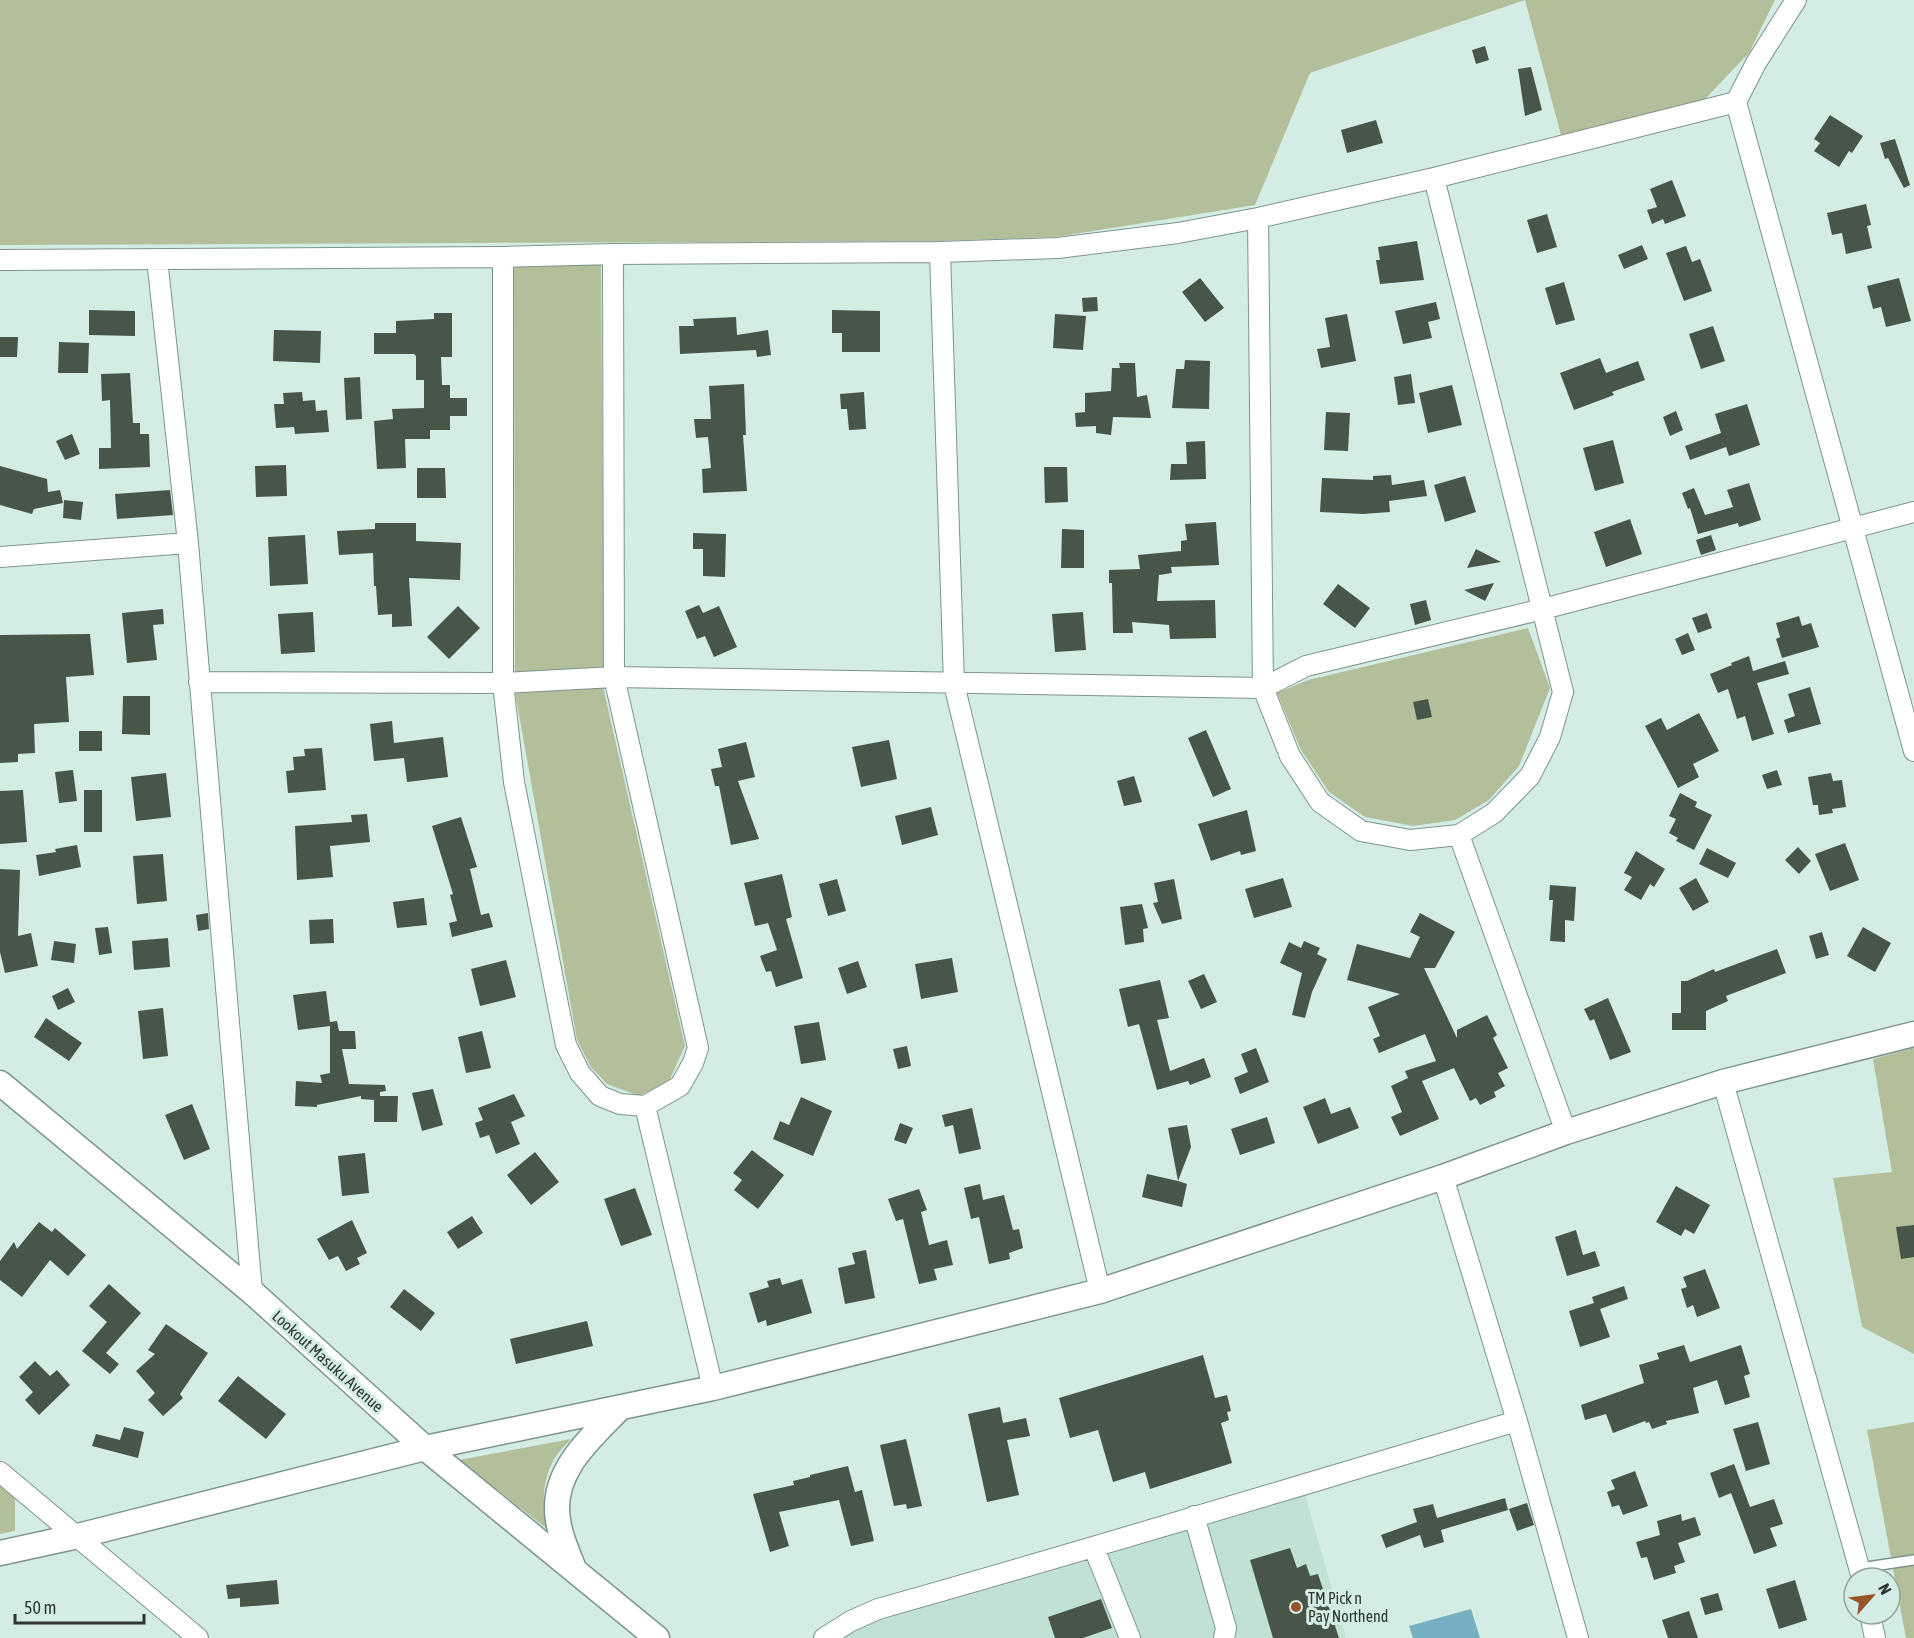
<svg xmlns="http://www.w3.org/2000/svg" width="1914" height="1638" viewBox="0 0 1914 1638" font-family="'Asap Condensed',sans-serif">
  <style>
    .built { fill: #c1e1d5 }
    .green { fill: #b3bf9b }
    .water { fill: #76afc1 }
    .building { fill: #475648 }
    .lines { fill: none; stroke-linecap: round; stroke-linejoin: round }
    .service-casing { stroke: #7d948c; stroke-width: 12 }
    .minor-casing { stroke: #7d948c; stroke-width: 22 }
    .tertiary-casing { stroke: #7d948c; stroke-width: 27 }
    .service { stroke: #fff; stroke-width: 9 }
    .minor { stroke: #fff; stroke-width: 20 }
    .tertiary { stroke: #fff; stroke-width: 24 }
    .poi-dot { fill: #995329; stroke: #d4ede4; stroke-width: 2 }
    .labels { text-anchor: middle; dominant-baseline: central; stroke-width: 6; stroke-linejoin: round; paint-order: stroke }
    .street-label { font-size: 16px; fill: #2d3633; stroke: #d4ede4 }
    .poi-label { font-size: 16px; fill: #2d3633; stroke: #d4ede4; text-anchor: start }
  </style>
  <rect width="100%" height="100%" fill="#d4ede4"/>
  <path class="built" d="M1304 1491 1346 1638H841L857 1629 886 1617 1110 1554 1206 1521Z"/>
  <path class="green" d="M0 0H1775L1749 53 1705 99 1562 139 1525 0 1310 73 1255 205 1056 237 939 241 0 245Z
    M601 264 604 691 685 1046 669 1081 639 1096 607 1084 591 1067 577 1040 515 692 514 267Z
    M1528 628 1550 688 1519 766 1489 800 1455 820 1413 826 1365 817 1329 792 1301 750 1277 693 1308 680Z
    M1914 1048V1354L1862 1327 1833 1178 1892 1172 1873 1059Z
    M1914 1422V1638H1906L1867 1430Z
    M571 1439C565 1446 557 1453 553 1461 542 1482 541 1510 550 1531L459 1460Z
    M0 1485 15 1498V1531L0 1534Z"/>
  <path class="water" d="M1471 1609 1480 1638H1413L1409 1626Z"/>
  <path class="building" d="M1485 46 1489 60 1476 64 1472 50Z
    M1531 67 1542 110 1525 116 1518 69Z
    M1830 115 1863 136 1852 153 1849 151 1839 167 1814 151 1820 143 1814 139Z
    M1376 120 1383 143 1347 153 1341 130Z
    M1895 139 1910 185 1904 188 1888 158 1885 159 1880 143Z
    M1672 180 1686 216 1665 224 1663 219 1652 224 1647 210 1657 207 1650 189Z
    M1866 204 1871 225 1867 226 1872 248 1846 254 1842 233 1832 235 1827 213Z
    M1547 214 1557 247 1537 253 1527 220Z
    M1417 241 1424 280 1380 284 1376 260H1380L1378 247Z
    M1642 245 1648 259 1624 269 1618 255Z
    M1686 246 1692 262 1700 259 1712 291 1684 301 1666 253Z
    M1200 278 1224 308 1205 322 1182 292Z
    M1899 278 1911 321 1886 327 1881 307 1873 309 1867 286Z
    M1564 282 1575 320 1556 325 1545 288Z
    M1097 297 1098 311 1083 312 1082 298Z
    M1436 302 1440 319 1428 322 1432 338 1403 344 1395 311Z
    M89 310 135 311V336L89 335Z
    M832 310 880 311V352H842V333H832Z
    M434 313H452V357H441L442 385H450V398H467V416H450V430H430V439H405L406 468 377 469 374 421 393 419 392 409 424 408V380H416V356L414 354H374V333H396V321L434 319Z
    M1055 314 1086 316 1083 350 1053 348Z
    M1347 314 1356 361 1321 368 1317 349 1330 347 1325 318Z
    M736 317 737 335 768 330 771 355 757 357 756 350 680 354 679 326H694L693 319Z
    M1713 326 1725 361 1701 369 1689 334Z
    M274 330 321 331 320 363 273 361Z
    M0 337H18L17 357H0Z
    M59 342 89 343 88 373H58Z
    M1600 358 1606 373 1638 361 1645 380 1612 392 1614 395 1574 410 1560 373Z
    M1185 360 1210 361 1209 409 1172 408 1176 369H1184Z
    M1119 363H1135L1137 397 1147 395 1151 418 1113 417 1111 435 1096 433V426L1076 427 1075 413 1085 412V393L1111 391 1112 368H1120Z
    M130 373 133 423H140V434H149L150 467 99 469V448H111L110 400 102 401 101 374Z
    M1411 374 1415 403 1398 405 1394 377Z
    M360 377 362 419 346 420 344 378Z
    M744 384 746 435H743L747 491 703 493 702 469 711 468 708 437 696 438 694 419H711L709 386Z
    M1452 385 1462 425 1428 433 1419 393Z
    M302 392 303 401 315 400 316 411 327 410 329 432 295 434 294 427 276 428 274 404H284L283 393Z
    M864 392 866 429 849 430 847 409H841L840 394Z
    M1747 404 1760 445 1729 456 1726 447 1690 460 1685 446 1721 433 1715 414Z
    M1676 411 1683 430 1670 436 1663 417Z
    M1326 412 1350 413 1348 451 1324 450Z
    M72 434 80 454 65 460 56 441Z
    M1613 440 1624 483 1595 491 1583 448Z
    M1205 441 1206 479 1170 480 1171 464H1187L1186 442Z
    M286 465 287 496 256 497 255 466Z
    M0 466 47 479 48 492 60 490 63 503 34 509 32 514 0 505Z
    M1044 467H1067L1068 502 1045 503Z
    M417 468H445L446 498H417Z
    M1391 475 1392 485 1424 480 1427 496 1389 501 1390 512 1363 514 1320 512 1322 478 1373 480V476Z
    M1465 476 1476 512 1445 522 1434 485Z
    M1749 483 1761 520 1739 527 1738 523 1698 534 1690 508 1688 509 1682 493 1694 488 1705 515 1733 507 1727 490Z
    M170 490 173 515 117 519 115 494Z
    M64 500 83 502 81 520 63 518Z
    M1630 519 1642 554 1606 567 1594 532Z
    M1216 522 1219 565 1171 567 1172 573 1159 575 1157 601 1215 600 1216 638 1170 639 1169 625 1132 622 1133 633H1113L1112 583H1109V570L1140 569 1138 555 1181 551V541L1187 540 1185 524Z
    M375 523H416V541L461 543 460 580 409 578 412 626 392 627V614L378 615 376 586H374L373 553 339 555 337 531 375 529Z
    M1062 529 1084 530V568H1061Z
    M693 533 726 534 725 577 703 576V549H693Z
    M305 535 308 584 270 586 268 537Z
    M1711 535 1716 550 1701 555 1696 540Z
    M1476 549 1501 562 1467 568Z
    M1494 583 1485 601 1464 590Z
    M1338 584 1370 608 1355 628 1323 604Z
    M1426 600 1431 620 1415 625 1410 604Z
    M699 605 703 613 719 606 737 647 714 657 705 636 697 639 685 611Z
    M458 606 480 628 449 659 427 637Z
    M163 609 164 624 153 625 157 660 127 663 122 613Z
    M313 612 315 652 281 654 278 614Z
    M1083 612 1086 650 1055 652 1052 614Z
    M1707 613 1712 628 1698 633 1692 618Z
    M1799 616 1802 626 1811 623 1819 647 1782 658 1776 639 1780 637 1776 623Z
    M1688 633 1695 650 1682 655 1675 639Z
    M90 634 94 675 66 677 69 722 34 724 35 753 18 754V762L0 763V635Z
    M1749 656 1753 671 1785 661 1789 674 1757 683 1774 734 1752 741 1745 716 1737 719 1728 689 1718 693 1710 674 1732 665 1731 663Z
    M1810 687 1821 724 1788 733 1784 720 1795 716 1788 694Z
    M123 696H150V735L122 734Z
    M1428 699 1432 717 1417 720 1413 702Z
    M1699 713 1719 751 1693 764 1699 777 1678 788 1645 726 1661 718 1667 730Z
    M392 721 394 743 443 737 448 777 407 782 404 758 374 761 370 724Z
    M1206 730 1231 789 1213 797 1188 738Z
    M79 731H102V751H79Z
    M889 740 897 779 861 787 852 747Z
    M746 742 755 777 738 781 759 839 731 845 719 786H715L711 769 722 767 718 749Z
    M322 748 326 790 288 793 286 771 294 770 293 757 305 756 304 749Z
    M73 770 77 801 59 803 55 772Z
    M1777 770 1782 785 1767 789 1762 775Z
    M166 773 171 817 136 821 131 777Z
    M1831 773 1833 781 1842 780 1846 807 1832 809 1833 813 1819 815 1818 805H1813L1808 777Z
    M1134 776 1142 802 1124 806 1117 781Z
    M23 790 27 842 0 844V791Z
    M84 790H102V832H84Z
    M1680 793 1697 802 1695 807 1712 815 1694 850 1676 841 1678 838 1669 833 1676 819 1669 816Z
    M931 807 938 835 902 845 895 816Z
    M1247 810 1256 851 1241 855 1240 851 1211 861 1198 824Z
    M367 814 370 842 330 846 333 877 297 880 295 826 352 822 351 815Z
    M461 817 477 867 470 869 481 915 489 913 493 927 452 937 449 923 457 921 450 895 453 894 432 826Z
    M1845 843 1859 880 1830 891 1815 854Z
    M77 845 81 867 39 876 36 855 56 852 55 849Z
    M1798 847 1811 861 1799 874 1785 860Z
    M1707 848 1736 863 1728 878 1699 864Z
    M1636 851 1665 869 1654 887 1650 884 1641 900 1624 890 1632 877 1624 873Z
    M163 854 167 901 137 904 133 856Z
    M0 869 20 870 18 936 31 933 38 966 5 973 0 952Z
    M782 874 792 917 786 919 803 978 776 987 771 971 766 972 760 956 777 950 768 923 755 926 744 883Z
    M1283 878 1292 907 1254 918 1245 889Z
    M1696 878 1709 902 1693 911 1679 888Z
    M837 879 846 911 828 916 819 884Z
    M1174 879 1182 919 1162 924 1153 903 1158 902 1154 883Z
    M1550 885 1576 887 1574 921 1565 920V942L1550 941 1553 900H1549Z
    M424 898 427 925 397 928 393 902Z
    M1142 904 1148 928 1143 929 1144 942 1125 945 1120 907Z
    M208 913 209 929 198 931 196 915Z
    M1420 913 1455 932 1435 968H1424L1457 1038V1030L1487 1015 1497 1035 1493 1038 1508 1068 1498 1073 1505 1086 1494 1092 1496 1097 1480 1105 1476 1098 1470 1101 1454 1068 1422 1081 1439 1119 1400 1136 1391 1117 1402 1112 1391 1086 1408 1078 1405 1071 1436 1061 1425 1034 1379 1053 1373 1039 1380 1036 1368 1007 1400 994 1347 980 1357 944 1410 958 1420 937 1410 932Z
    M333 919 334 943 310 944 309 920Z
    M108 927 112 953 99 955 95 928Z
    M1863 927 1891 943 1875 972 1847 956Z
    M1822 932 1829 955 1816 959 1809 936Z
    M168 938 170 967 134 970 132 941Z
    M54 941 76 944 74 963 51 960Z
    M1304 941 1320 948 1317 954 1327 959 1312 992 1305 1018 1292 1015 1302 973 1280 963 1289 942 1301 948Z
    M1777 949 1786 973 1726 996 1728 1001 1706 1011V1030H1672V1013H1681V981H1687L1714 969 1715 972Z
    M952 958 958 992 921 999 915 964Z
    M506 960 516 997 480 1006 471 969Z
    M858 961 867 987 847 994 838 968Z
    M1204 974 1217 1002 1201 1009 1188 981Z
    M1160 980 1169 1018 1157 1020 1170 1071 1204 1058 1211 1077 1190 1085 1188 1081 1157 1090 1139 1024 1128 1027 1119 989Z
    M68 988 75 1002 58 1010 52 996Z
    M326 991 330 1022 337 1021 339 1031H355L356 1049H342L349 1084 385 1085 386 1091 380 1092V1096H398L397 1122H374V1100L361 1099V1096L317 1105V1107L295 1106 296 1081 322 1083 320 1075 330 1073V1026L298 1030 293 995Z
    M1608 998 1631 1052 1610 1060 1594 1019 1590 1021 1584 1009Z
    M163 1008 168 1056 143 1059 138 1011Z
    M46 1018 82 1043 69 1061 34 1037Z
    M819 1022 826 1060 801 1064 794 1026Z
    M482 1031 491 1068 466 1073 458 1037Z
    M907 1046 911 1066 898 1069 893 1049Z
    M1256 1048 1269 1082 1240 1094 1234 1078 1248 1072 1241 1054Z
    M433 1089 443 1125 422 1131 412 1093Z
    M514 1094 525 1116 511 1122 520 1144 496 1154 489 1135 480 1138 475 1123 483 1120 478 1108Z
    M801 1097 832 1111 813 1156 773 1139 780 1121 789 1125Z
    M1325 1098 1331 1114 1350 1107 1359 1128 1318 1144 1303 1107Z
    M192 1104 210 1149 184 1160 165 1115Z
    M972 1108 981 1149 959 1154 953 1125 945 1127 942 1115Z
    M1267 1117 1275 1143 1240 1155 1231 1129Z
    M900 1123 913 1128 906 1144 894 1140Z
    M1187 1125 1191 1147 1178 1181 1187 1184 1182 1207 1142 1197 1147 1174 1178 1181 1168 1128Z
    M752 1150 784 1175 758 1209 734 1190 742 1180 733 1173Z
    M535 1152 559 1182 531 1205 507 1175Z
    M365 1153 369 1193 342 1196 338 1156Z
    M980 1184 983 1200 1004 1195 1013 1230 1019 1229 1023 1248 1009 1253 1010 1259 989 1264 979 1217 971 1219 964 1188Z
    M1676 1186 1710 1205 1694 1234 1685 1229 1681 1236 1656 1222Z
    M635 1188 652 1235 621 1246 604 1199Z
    M919 1189 927 1210 921 1212 929 1245 947 1240 953 1265 934 1269 937 1280 919 1284 903 1219 896 1221 888 1199Z
    M472 1216 483 1233 458 1249 447 1232Z
    M352 1220 367 1253 357 1258 360 1264 346 1271 338 1256 329 1260 317 1239Z
    M39 1222 52 1232 55 1228 86 1255 68 1276 50 1260 22 1297 0 1280V1261L14 1242 17 1249Z
    M1914 1225V1257L1901 1259 1896 1227Z
    M1576 1230 1583 1255 1595 1251 1600 1266 1567 1276 1555 1237Z
    M866 1250 875 1298 845 1304 838 1268 855 1264 852 1253Z
    M1705 1269 1720 1308 1697 1317 1693 1305 1687 1308 1681 1289 1687 1287 1683 1277Z
    M780 1278 782 1285 802 1279 812 1313 767 1326 766 1320 758 1323 749 1293 769 1287 767 1281Z
    M109 1284 141 1313 106 1353 119 1364 110 1374 82 1351 107 1322 89 1306Z
    M1624 1286 1628 1299 1600 1309 1610 1337 1580 1347 1569 1311 1594 1303 1592 1297Z
    M404 1289 435 1313 421 1331 390 1307Z
    M587 1321 593 1346 516 1364 510 1339Z
    M166 1324 208 1353 180 1394 183 1398 163 1416 148 1400 155 1393 136 1371 155 1354 148 1350Z
    M1684 1345 1690 1362 1741 1345 1750 1374 1744 1376 1750 1397 1725 1405 1717 1380 1693 1388 1699 1413 1666 1421 1667 1424 1652 1429 1649 1422 1646 1423 1645 1421 1613 1433 1606 1414 1585 1420 1581 1405 1644 1383 1639 1365 1659 1359 1657 1353Z
    M1203 1355 1215 1398 1227 1395 1231 1411 1227 1412 1229 1420 1221 1423 1232 1463 1150 1489 1145 1472 1113 1482 1098 1430 1070 1438 1059 1398Z
    M35 1361 50 1376 57 1370 70 1385 39 1415 25 1400 33 1392 19 1377Z
    M238 1376 286 1414 266 1439 218 1401Z
    M1000 1407 1003 1423 1026 1418 1030 1436 1007 1440 1019 1495 987 1502 968 1414Z
    M1758 1422 1770 1464 1746 1471 1733 1429Z
    M124 1427 144 1432 138 1458 92 1446 96 1434 120 1440Z
    M906 1439 922 1506 907 1509 906 1504 894 1506 880 1445Z
    M1734 1464 1750 1507 1774 1499 1783 1524 1770 1528 1777 1546 1754 1554 1731 1493 1719 1498 1710 1473Z
    M848 1466 855 1492 862 1490 874 1541 851 1546 839 1500 779 1512 789 1546 770 1552 753 1494 794 1485 793 1481 810 1477V1475Z
    M1635 1471 1648 1506 1623 1515 1619 1505 1612 1507 1607 1492 1615 1489 1611 1480Z
    M1505 1498 1508 1510 1441 1530 1444 1542 1424 1548 1420 1535 1386 1548 1381 1535 1417 1522 1413 1509 1433 1504 1437 1518Z
    M1527 1503 1534 1525 1517 1531 1509 1509Z
    M1681 1514 1682 1521 1695 1517 1701 1535 1678 1543 1685 1562 1674 1566 1676 1573 1654 1580 1647 1557 1641 1558 1636 1542 1660 1535 1657 1521Z
    M1290 1548 1297 1568 1306 1564 1310 1576 1318 1574 1339 1638H1273L1250 1560Z
    M277 1580 279 1604 240 1607V1598L228 1599 226 1585Z
    M1795 1580 1807 1620 1779 1629 1766 1589Z
    M1718 1593 1723 1610 1705 1615 1700 1598Z
    M1101 1599 1112 1628 1083 1638H1055L1048 1617Z
    M1689 1611 1698 1638H1668L1662 1620Z"/>
  <g class="lines">
    <defs>
      <path id="service" d="M1860 1568 1914 1560"/>
      <path id="minor" d="M1736 102 1914 751
        M1258 218 1263 688 1290 756 1320 802 1361 831 1410 840 1459 835 1494 813 1530 776 1550 737 1563 692 1434 178
        M940 252 954 684 1100 1291
        M503 257V683L514 782 566 1045 580 1073 600 1096 620 1104 645 1106 680 1086 693 1063 698 1048 614 677 613 254
        M157 259 188 543 252 1292
        M0 260 503 257 613 254 940 252 1058 248 1178 233 1258 218 1434 178 1736 102 1756 63 1796 0
        M0 557 188 543
        M199 682 503 683 614 677 1263 688 1306 666 1543 609 1914 512
        M1459 835 1566 1132
        M1723 1082 1862 1578
        M645 1106 713 1388
        M1443 1177 1517 1421 1578 1638
        M0 1472 198 1638
        M1194 1516 1226 1628 1224 1638
        M1094 1548 1130 1638
        M1870 1614 1875 1638
        M824 1638 851 1621 878 1609C1092 1549 1304 1484 1517 1421"/>
      <path id="tertiary" d="M0 1083 252 1292 425 1448 657 1638
        M0 1553 78 1536 425 1448 713 1388 1100 1291 1443 1177 1566 1132 1723 1082 1914 1034
        M574 1569C568 1553 560 1537 558 1520 550 1472 590 1439 620 1408"/>
    </defs>
    <use href="#service" class="service-casing"/>
    <use href="#minor" class="minor-casing"/>
    <use href="#tertiary" class="tertiary-casing"/>
    <use href="#service" class="service"/>
    <use href="#minor" class="minor"/>
    <use href="#tertiary" class="tertiary"/>
  </g>
  <circle class="poi-dot" cx="1296" cy="1607" r="6"/>
  <g class="labels">
    <g class="street-label">
      <text transform="translate(328 1361) rotate(42)">Lookout Masuku Avenue</text>
    </g>
    <g class="poi-label">
      <text x="1308" y="1598">TM Pick n<tspan x="1308" dy="18">Pay Northend</tspan></text>
    </g>
  </g>
  <g transform="translate(1872 1596) rotate(62)"><circle r="28" fill="#d4ede4" stroke="#91a49d" stroke-width="1.5"/>
  <path d="M0-4.5L10 22L0 15L-10 22Z" fill="#995329"/>
  <text y="-9" font-size="16" font-weight="bold" text-anchor="middle" fill="#2d3633">N</text>
  </g>
  <path d="M15 1614v9h129v-9" fill="none" stroke="#2d3633" stroke-width="3"/>
  <text x="24" y="1614" font-size="18" fill="#2d3633" stroke="#d4ede4" stroke-width="4.5" paint-order="stroke">50 m</text>
</svg>
